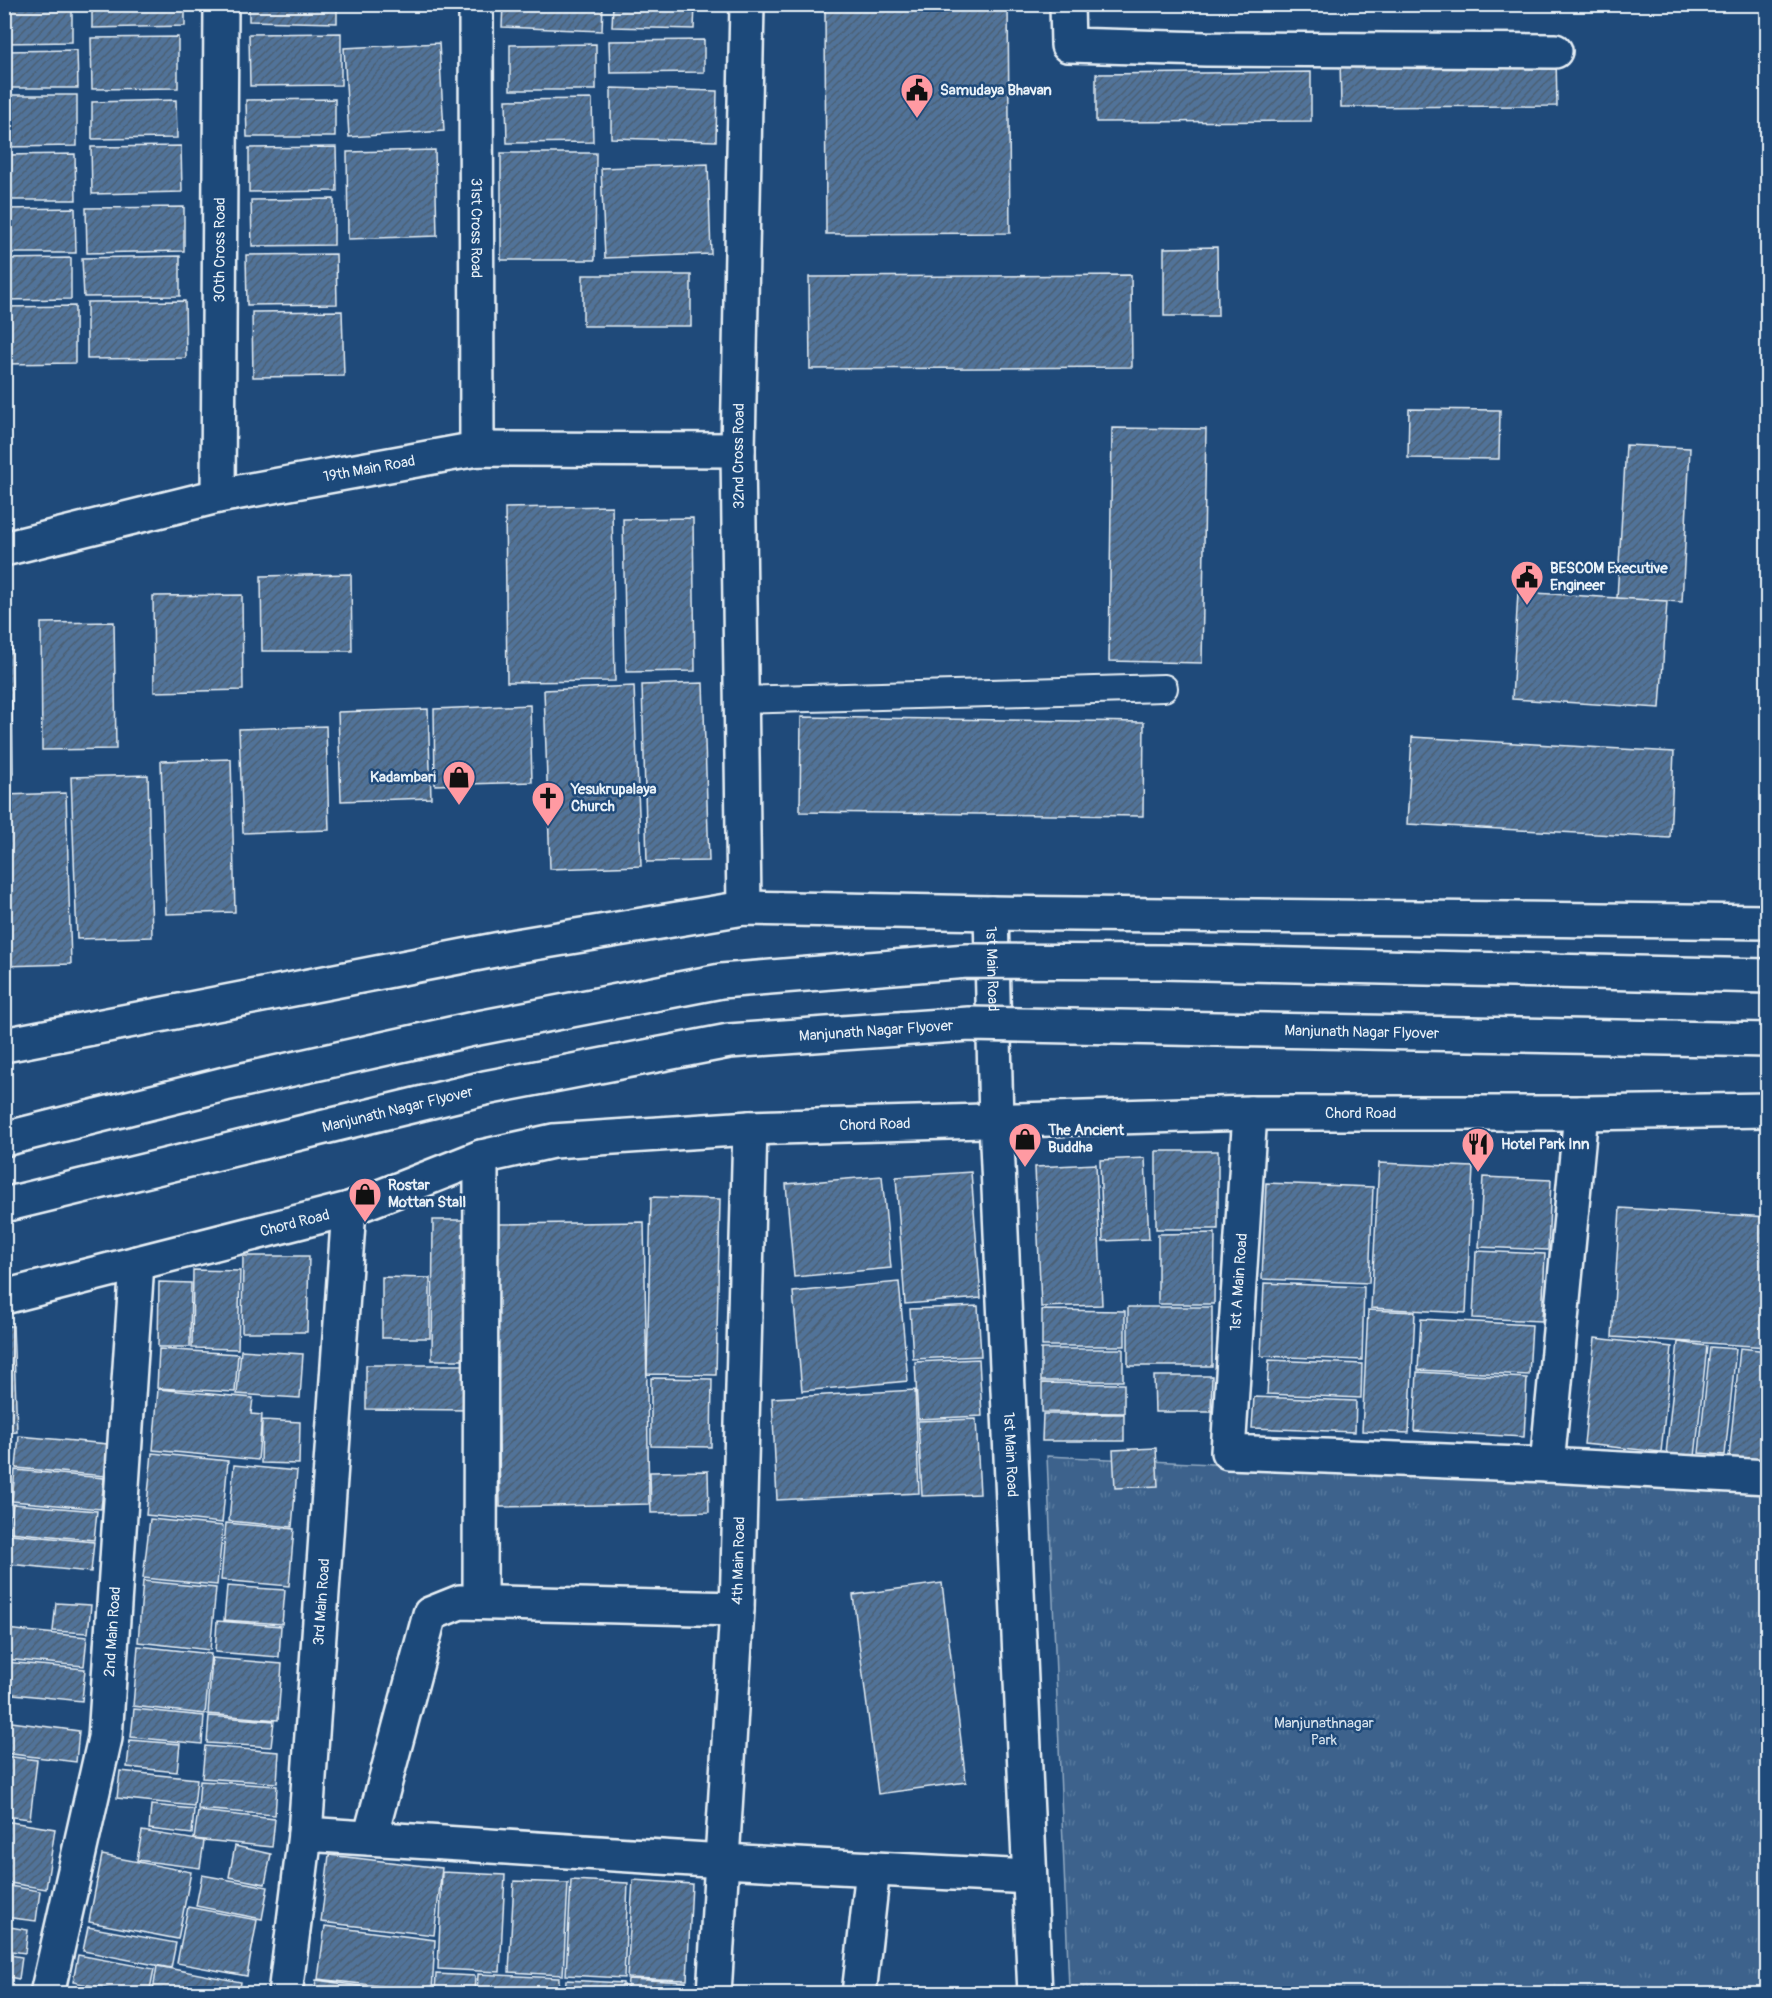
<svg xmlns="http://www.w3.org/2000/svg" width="1772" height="1998" viewBox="0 0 1772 1998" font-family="Pangolin,sans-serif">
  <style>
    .park { fill: url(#park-tufts); stroke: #92aac2; stroke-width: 1.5 }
    .building { fill: url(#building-hatch); stroke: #e8f1f8; stroke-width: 1.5 }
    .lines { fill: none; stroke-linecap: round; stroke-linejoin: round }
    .service-casing { stroke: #e8f1f8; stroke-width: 30 }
    .minor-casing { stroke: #e8f1f8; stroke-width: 38 }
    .tertiary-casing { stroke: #e8f1f8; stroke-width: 38 }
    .service { stroke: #1f4a7a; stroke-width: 26 }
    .minor { stroke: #1f4a7a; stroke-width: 33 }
    .tertiary { stroke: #1f4a7a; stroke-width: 33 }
    .primary-bridge-casing { stroke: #e8f1f8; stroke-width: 38; stroke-linecap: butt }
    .primary-bridge { stroke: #1f4a7a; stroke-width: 33 }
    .labels { text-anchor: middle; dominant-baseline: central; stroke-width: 5; stroke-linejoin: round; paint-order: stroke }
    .poi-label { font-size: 15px; font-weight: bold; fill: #e8f1f8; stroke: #1f4a7a; text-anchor: start }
    .street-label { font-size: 15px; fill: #e8f1f8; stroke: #1f4a7a }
    .park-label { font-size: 15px; fill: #d7e3ed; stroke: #1f4a7a }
  </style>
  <defs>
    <pattern id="park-tufts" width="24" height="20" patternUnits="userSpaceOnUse" patternTransform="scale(1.5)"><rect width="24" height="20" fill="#3c628c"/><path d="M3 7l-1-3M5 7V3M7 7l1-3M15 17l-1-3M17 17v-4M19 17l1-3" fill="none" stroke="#58799d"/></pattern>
    <pattern id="building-hatch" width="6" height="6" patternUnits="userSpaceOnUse" patternTransform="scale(1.5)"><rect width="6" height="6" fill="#517399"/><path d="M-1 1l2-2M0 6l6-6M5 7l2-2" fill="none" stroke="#4c5e72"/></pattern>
  </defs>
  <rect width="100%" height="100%" fill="#1f4a7a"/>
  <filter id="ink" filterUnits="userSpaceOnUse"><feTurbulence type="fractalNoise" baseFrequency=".0167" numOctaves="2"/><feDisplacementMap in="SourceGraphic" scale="12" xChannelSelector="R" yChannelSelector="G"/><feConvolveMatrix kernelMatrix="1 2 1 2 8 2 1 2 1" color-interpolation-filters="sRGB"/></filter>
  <g filter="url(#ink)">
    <path class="park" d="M1047 1456 1767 1491V1993L1128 1994 1069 1988Z"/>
    <path class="building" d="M4 4H72V42L4 43Z
      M92 4H185V26L92 28Z
      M249 4H337V23L249 21Z
      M503 4H603L602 31 502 27Z
      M613 4H695L694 29 612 27Z
      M825 4H1008L1010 233 826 234Z
      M341 33V85L250 86 249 34Z
      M178 37V88L92 89 91 38Z
      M704 40V72L610 73 609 41Z
      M439 43 444 131 349 137 344 48Z
      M596 44V90H510V45Z
      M77 50 78 88H4V51Z
      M1556 57 1557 106 1341 107 1340 58Z
      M1311 72V121L1096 122V74Z
      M611 88 717 91 716 141 611 138Z
      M4 95H77V146L4 147Z
      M335 99V137H247L246 100Z
      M592 99 593 142 507 143 506 100Z
      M176 100 177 138 92 139V102Z
      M181 146 182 192 92 194 91 147Z
      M336 147 337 191 249 192V148Z
      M435 150 437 236 348 239 347 152Z
      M501 153H596L595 260H501Z
      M75 154 76 200H4V155Z
      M708 164 711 254 605 258 601 168Z
      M334 199V245L252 246 251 200Z
      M184 207V251L87 253 86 208Z
      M75 208 76 253H4V209Z
      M1217 247 1218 316H1164V248Z
      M336 254 337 304 247 305 246 255Z
      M180 256V296L84 297 82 258Z
      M71 258V299L4 300V259Z
      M583 275H691V326H583Z
      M1131 275 1132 367 810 369 809 277Z
      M185 301 186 358 87 359V302Z
      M75 306V363L4 364V307Z
      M342 311 344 376 253 377 252 312Z
      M1409 409 1500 410 1499 459 1408 458Z
      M1112 428 1206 429 1202 663 1109 661Z
      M1626 445 1690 448 1682 602 1617 598Z
      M612 506 615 681 507 682 505 508Z
      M693 518 695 671 626 672 623 519Z
      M351 574 352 651H262L261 576Z
      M1518 592 1667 601 1660 708 1512 699Z
      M242 595 243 690 154 692 153 596Z
      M114 622 116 749 42 750 41 623Z
      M4 629H11L13 774H4Z
      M703 683 709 861 647 862 642 685Z
      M634 686 641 866 550 869 544 690Z
      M530 705 532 782 435 785 434 709Z
      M428 709 431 798 341 801 338 712Z
      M801 717 1144 722 1143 816 800 812Z
      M326 726 329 830 243 833 239 729Z
      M1412 737 1674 752 1670 838 1407 824Z
      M231 759 235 912 166 914 161 761Z
      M148 775 152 937 77 939 71 777Z
      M66 793 71 964 4 966V795Z
      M1156 1151H1218V1229H1156Z
      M1145 1158 1149 1239 1103 1241 1100 1160Z
      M1379 1163 1473 1167 1466 1313 1371 1308Z
      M1096 1164 1102 1305 1041 1307 1035 1167Z
      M971 1172 981 1298 905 1304 896 1177Z
      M882 1176 891 1268 794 1277 786 1184Z
      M1483 1177 1551 1180 1548 1250 1479 1247Z
      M1266 1183 1373 1187 1369 1283 1262 1279Z
      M651 1197 720 1199 716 1375 647 1374Z
      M1620 1208 1768 1217V1347L1612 1337Z
      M433 1220H467L466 1360H432Z
      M644 1222 649 1504 500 1507 496 1224Z
      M1215 1233 1214 1304H1158V1234Z
      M1476 1251 1545 1254 1542 1321 1473 1318Z
      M243 1256H309L307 1332H242Z
      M193 1270 240 1271 238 1349 192 1348Z
      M382 1277 430 1278V1338H382Z
      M159 1282 191 1283 190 1347H158Z
      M899 1282 908 1381 802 1391 793 1292Z
      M1264 1283 1364 1287 1362 1360 1261 1356Z
      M978 1306 981 1356 913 1359 910 1309Z
      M1128 1307H1212V1366H1128Z
      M1042 1310 1125 1311V1346H1042Z
      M1368 1310 1415 1312 1409 1433 1362 1431Z
      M1421 1319 1532 1325 1529 1375 1418 1370Z
      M4 1326H13L17 1432 4 1433Z
      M1595 1338 1672 1347 1661 1452 1584 1444Z
      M1678 1342 1707 1346 1695 1457 1666 1454Z
      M1710 1347 1736 1349 1725 1455 1699 1453Z
      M1740 1348 1768 1351 1767 1462 1729 1458Z
      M159 1349 238 1354 235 1392 157 1388Z
      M1041 1349H1123V1381H1041Z
      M241 1350 303 1354 300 1398 237 1394Z
      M979 1359 982 1416 918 1419 915 1362Z
      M1269 1360 1362 1364 1361 1398 1267 1394Z
      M366 1365H471V1410L366 1409Z
      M1417 1372 1527 1378 1524 1437 1414 1431Z
      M1154 1376H1212L1211 1412H1155Z
      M651 1378 712 1379 711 1447 651 1446Z
      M1042 1383 1124 1384V1413L1042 1412Z
      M158 1389 253 1398 251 1414 262 1415 258 1460 153 1450Z
      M915 1390 919 1493 777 1500 772 1398Z
      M1254 1397 1356 1401 1355 1432 1252 1428Z
      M1043 1414H1124V1441H1042Z
      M976 1419 980 1494 922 1496 918 1421Z
      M262 1420 300 1422 299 1464 261 1463Z
      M19 1436 108 1444 105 1476 16 1468Z
      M4 1441H12L10 1498H4Z
      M1156 1448 1158 1486 1115 1488 1113 1450Z
      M152 1453 228 1461 222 1523 146 1515Z
      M234 1465 297 1471 292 1527 229 1521Z
      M15 1470 104 1478 101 1509 12 1501Z
      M708 1471 709 1512 651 1513 650 1472Z
      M4 1501H10L5 1562H4Z
      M13 1504 97 1511 94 1540 10 1532Z
      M150 1519 223 1526 217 1585 143 1578Z
      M226 1523 294 1529 289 1586 221 1580Z
      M11 1534 94 1542 91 1572 8 1564Z
      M4 1568H7L4 1596Z
      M143 1581 216 1588 210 1650 138 1642Z
      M942 1583 966 1782 878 1794 853 1595Z
      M227 1586 285 1590 282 1624 224 1620Z
      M56 1603 91 1605 88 1633 53 1631Z
      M217 1621 281 1626 279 1657 215 1652Z
      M5 1629 87 1637 84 1666 4 1659Z
      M138 1646 211 1654 205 1714 133 1706Z
      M212 1658 282 1664 278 1720 208 1714Z
      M4 1662 85 1669 82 1701 4 1693Z
      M134 1709 204 1716 202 1744 131 1737Z
      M209 1716 274 1721 271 1747 207 1743Z
      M4 1721 79 1731 76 1762 4 1753Z
      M130 1740 180 1744 177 1772 127 1767Z
      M205 1746 279 1752 277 1783 202 1778Z
      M4 1756 37 1760 30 1819 4 1816Z
      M120 1771 197 1779 194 1806 117 1798Z
      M200 1781 277 1786 275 1815 198 1809Z
      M151 1805 194 1809 192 1834 149 1829Z
      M198 1811 275 1819 272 1847 194 1839Z
      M4 1821 55 1829 46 1889 4 1882Z
      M142 1831 204 1841 200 1868 137 1860Z
      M235 1846 271 1854 265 1884 229 1877Z
      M102 1855 191 1872 178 1939 89 1922Z
      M329 1855 442 1868 434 1935 321 1922Z
      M442 1872 505 1875 500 1972 438 1969Z
      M202 1875 268 1887 262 1919 196 1906Z
      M571 1880 628 1883 624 1978 566 1975Z
      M633 1880 692 1884 687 1980 627 1978Z
      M514 1881 568 1883 563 1975 509 1972Z
      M4 1885 40 1891 36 1921 4 1917Z
      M188 1907 257 1920 247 1976 177 1963Z
      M4 1926 28 1930 25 1953 4 1950Z
      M325 1926 435 1940 432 1992 318 1979Z
      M88 1927 176 1943 171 1968 83 1951Z
      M4 1954 22 1957 19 1979 4 1976Z
      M78 1955 154 1969 149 1994H134L73 1982Z
      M157 1966 241 1982 239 1994H164L153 1991Z
      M436 1974 475 1976 474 1994H435Z
      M478 1974 559 1978V1994H477Z
      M628 1979 686 1982 685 1994H627Z
      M316 1980 374 1988 373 1994H314Z
      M566 1980 623 1983V1994H565Z
      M377 1988 422 1994H376Z"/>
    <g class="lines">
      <defs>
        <path id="service" d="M741 700 1164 688"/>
        <g id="minor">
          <path id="s1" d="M476 4 477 449"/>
          <path d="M1067 4 1068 45 1206 49 1555 51"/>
          <path id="s2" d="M218 496 221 4"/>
          <path id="s3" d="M4 549 218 496 477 449 738 450"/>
          <path id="s4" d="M744 908 738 450 747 4"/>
          <path d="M1250 1113 1228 1452 1547 1465 1581 1113"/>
          <path d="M1547 1465 1768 1477"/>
          <path d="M480 1602 481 1157"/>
          <path d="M305 1834 723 1861 1029 1877"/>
          <path d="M370 1838 430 1614 460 1602 737 1609"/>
          <path id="s5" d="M47 1994 105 1738 137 1263"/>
          <path id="s6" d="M714 1994 737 1609 750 1128"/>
          <path d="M859 1994 873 1869"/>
        </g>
        <g id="tertiary">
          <path id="s7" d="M991 913 996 1121 1035 1994"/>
          <path d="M4 1045 516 946 744 908 991 913 1768 922"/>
          <path id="s8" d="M4 1297 349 1209 481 1157 553 1141 750 1128 1250 1113H1581L1768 1110"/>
          <path id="s9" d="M285 1994 305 1834 349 1209"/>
        </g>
      </defs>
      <use href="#service" class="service-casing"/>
      <use href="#minor" class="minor-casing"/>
      <use href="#tertiary" class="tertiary-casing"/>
      <use href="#service" class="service"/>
      <use href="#minor" class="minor"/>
      <use href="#tertiary" class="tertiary"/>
      <defs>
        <g id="primary-bridge">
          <path d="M4 1139 225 1084 473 1029 721 981 967 961 1161 962 1768 976"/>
          <path id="s10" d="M4 1205 485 1088 729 1041 969 1024 1768 1040"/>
        </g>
      </defs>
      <use href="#primary-bridge" class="primary-bridge-casing"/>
      <use href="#primary-bridge" class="primary-bridge"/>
    </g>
  </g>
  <defs>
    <symbol id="civic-pin" viewBox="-11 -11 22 30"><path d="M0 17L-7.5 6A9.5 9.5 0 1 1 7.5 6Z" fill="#ff9aa2" stroke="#1f4a7a"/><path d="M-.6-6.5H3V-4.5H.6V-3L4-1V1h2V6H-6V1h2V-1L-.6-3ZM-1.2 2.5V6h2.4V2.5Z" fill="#111"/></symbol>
    <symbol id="shop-pin" viewBox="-11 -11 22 30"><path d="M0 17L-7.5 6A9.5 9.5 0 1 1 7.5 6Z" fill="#ff9aa2" stroke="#1f4a7a"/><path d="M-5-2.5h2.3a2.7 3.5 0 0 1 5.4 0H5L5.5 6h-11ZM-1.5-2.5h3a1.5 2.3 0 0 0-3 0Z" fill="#111"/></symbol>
    <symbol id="church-pin" viewBox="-11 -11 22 30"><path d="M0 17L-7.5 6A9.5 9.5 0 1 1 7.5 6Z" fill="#ff9aa2" stroke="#1f4a7a"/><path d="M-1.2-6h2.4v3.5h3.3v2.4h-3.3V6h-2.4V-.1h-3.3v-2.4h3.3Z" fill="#111"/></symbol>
    <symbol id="restaurant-pin" viewBox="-11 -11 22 30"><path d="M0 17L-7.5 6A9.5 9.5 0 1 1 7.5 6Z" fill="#ff9aa2" stroke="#1f4a7a"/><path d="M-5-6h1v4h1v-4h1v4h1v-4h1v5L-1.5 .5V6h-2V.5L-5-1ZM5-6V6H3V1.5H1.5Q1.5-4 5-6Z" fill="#111"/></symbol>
  </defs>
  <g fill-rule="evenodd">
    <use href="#civic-pin" x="898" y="71" width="38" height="52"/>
    <use href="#civic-pin" x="1508" y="558" width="38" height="52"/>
    <use href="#shop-pin" x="440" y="758" width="38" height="52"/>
    <use href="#church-pin" x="529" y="779" width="38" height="52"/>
    <use href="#shop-pin" x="1006" y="1120" width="38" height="52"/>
    <use href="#restaurant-pin" x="1459" y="1125" width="38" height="52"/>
    <use href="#shop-pin" x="346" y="1175" width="38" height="52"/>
  </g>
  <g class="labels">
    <g class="poi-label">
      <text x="940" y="90">Samudaya Bhavan</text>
      <text x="1550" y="568">BESCOM Executive<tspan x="1550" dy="17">Engineer</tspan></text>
      <text x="436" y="777" text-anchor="end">Kadambari</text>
      <text x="571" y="789">Yesukrupalaya<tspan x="571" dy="17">Church</tspan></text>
      <text x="1048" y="1130">The Ancient<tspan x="1048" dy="17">Buddha</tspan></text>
      <text x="1501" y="1144">Hotel Park Inn</text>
      <text x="388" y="1185">Rostar<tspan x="388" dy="17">Mottan Stall</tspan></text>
    </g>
    <g class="street-label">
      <text stroke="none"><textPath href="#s1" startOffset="224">31st Cross Road</textPath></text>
      <text stroke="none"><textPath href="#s2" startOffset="246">30th Cross Road</textPath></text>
      <text stroke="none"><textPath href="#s4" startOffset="452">32nd Cross Road</textPath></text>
      <text stroke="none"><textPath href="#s3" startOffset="374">19th Main Road</textPath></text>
      <text stroke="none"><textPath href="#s7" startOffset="56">1st Main Road</textPath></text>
      <text stroke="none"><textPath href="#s10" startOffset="891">Manjunath Nagar Flyover</textPath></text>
      <text stroke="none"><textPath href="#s10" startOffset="1377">Manjunath Nagar Flyover</textPath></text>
      <text stroke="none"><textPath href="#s10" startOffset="405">Manjunath Nagar Flyover</textPath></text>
      <text stroke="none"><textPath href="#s8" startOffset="1380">Chord Road</textPath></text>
      <text stroke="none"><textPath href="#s8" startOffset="894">Chord Road</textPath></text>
      <text stroke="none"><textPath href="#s8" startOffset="300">Chord Road</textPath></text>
      <text transform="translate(1239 1282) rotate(-86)">1st A Main Road</text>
      <text stroke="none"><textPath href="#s7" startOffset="542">1st Main Road</textPath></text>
      <text stroke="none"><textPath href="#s6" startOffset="434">4th Main Road</textPath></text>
      <text stroke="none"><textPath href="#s9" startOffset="394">3rd Main Road</textPath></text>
      <text stroke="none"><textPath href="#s5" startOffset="369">2nd Main Road</textPath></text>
    </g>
    <g class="park-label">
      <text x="1324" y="1723">Manjunathnagar<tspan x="1324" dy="17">Park</tspan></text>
    </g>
  </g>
  <rect width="1772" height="1998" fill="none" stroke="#1f4a7a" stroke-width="24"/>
  <rect x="12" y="12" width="1748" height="1974" fill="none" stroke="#e8f1f8" stroke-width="2" filter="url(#ink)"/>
</svg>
